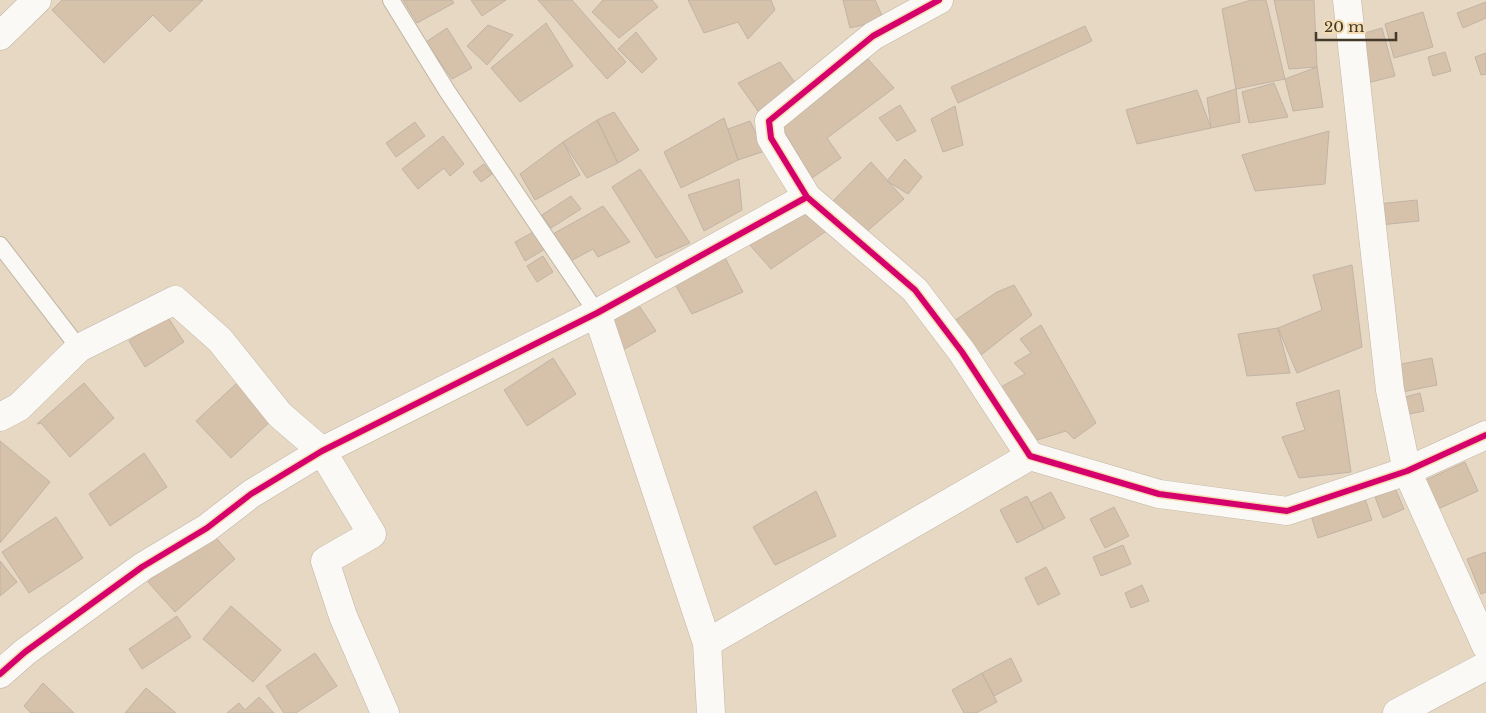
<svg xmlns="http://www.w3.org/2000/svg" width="1486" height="713" viewBox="0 0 1486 713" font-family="'Libre Baskerville',serif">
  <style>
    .building { fill: #d6c1ab; stroke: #c1b4a5 }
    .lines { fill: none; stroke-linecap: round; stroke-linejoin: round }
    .service-casing { stroke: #c0b5a5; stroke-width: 18 }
    .minor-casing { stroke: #c0b5a5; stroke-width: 29 }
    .tertiary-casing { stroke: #c0b5a5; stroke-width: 29 }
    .service { stroke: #fbf9f6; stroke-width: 16 }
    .minor { stroke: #fbf9f6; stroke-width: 28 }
    .tertiary { stroke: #fbf9f6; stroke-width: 28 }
    .cycleway-casing { stroke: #f4dcb5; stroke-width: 9 }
    .cycleway { stroke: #d6006c; stroke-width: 6 }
  </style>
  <rect width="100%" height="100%" fill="#e6d8c3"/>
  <path class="building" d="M62 0H203L170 32 153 15 104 63 52 10Z
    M403 0H452L454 3 417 23Z
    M471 0H506L482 16Z
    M538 0H572L626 62 607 79Z
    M603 0H652L658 7 619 38 592 12Z
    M688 0H771L775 10 748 39 738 22 704 33Z
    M843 0H875L884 20 850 28Z
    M1251 0H1266L1285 79 1236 89 1222 9Z
    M1274 0H1314L1317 67 1289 69Z
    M1486 2V18L1463 28 1457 13Z
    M1423 12 1433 47 1394 58 1385 24Z
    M546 23 573 66 520 102 491 68Z
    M488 25 513 35 487 65 467 46Z
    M1085 26 1092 41 958 103 951 87Z
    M447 28 472 68 452 79 426 42Z
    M1382 28 1395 76 1367 83 1354 36Z
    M636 32 657 59 642 73 618 49Z
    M1445 52 1451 71 1433 76 1428 57Z
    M1486 53V74L1481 75 1475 57Z
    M868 59 894 88 827 138 841 158 812 178 782 128Z
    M780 62 799 88 760 114 738 83Z
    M1317 67 1323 107 1293 111 1285 79Z
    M1274 83 1288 117 1249 123 1242 92Z
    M1236 89 1240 122 1211 128 1207 98Z
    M1197 90 1211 128 1137 144 1126 110Z
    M900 105 916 131 897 141 879 118Z
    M955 106 963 145 943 152 931 119Z
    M614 112 639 150 618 163 597 120Z
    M724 118 738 160 681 188 664 152Z
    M597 120 618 163 587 178 563 142Z
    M750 121 765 151 738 160 728 129Z
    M415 122 425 136 396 157 386 143Z
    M1329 131 1325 184 1255 191 1242 155Z
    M443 136 464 164 450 176 444 168 418 189 402 169Z
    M563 142 580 175 535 200 520 174Z
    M905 159 922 177 908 194 887 181Z
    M871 162 904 199 864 234 832 202Z
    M484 164 492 174 481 182 473 172Z
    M640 169 690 243 656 258 612 187Z
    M739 179 742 210 704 231 688 195Z
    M571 196 581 209 551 228 542 215Z
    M1417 200 1419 221 1380 225 1378 204Z
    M603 206 630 242 598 257 593 249 565 264 553 234Z
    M808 209 828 230 771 269 749 244Z
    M535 231 545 249 525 261 515 242Z
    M722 252 743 292 692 314 673 281Z
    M543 256 553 272 537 282 527 266Z
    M1352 265 1362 347 1297 373 1278 328 1322 310 1313 275Z
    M1014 285 1032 315 981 355 954 321 997 292Z
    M638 304 656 331 621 351 608 320Z
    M167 316 184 342 145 367 129 341Z
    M1041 325 1096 423 1074 439 1066 431 1034 441 997 389 1025 374 1014 363 1031 353 1020 339Z
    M1278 328 1290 373 1247 376 1238 334Z
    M553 358 576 394 527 426 504 390Z
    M1432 358 1437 385 1402 392 1397 365Z
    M238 382 273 419 231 458 196 421Z
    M84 383 114 418 70 457 41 423 37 424Z
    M1339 390 1351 472 1299 478 1282 437 1305 430 1296 403Z
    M1420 393 1424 411 1405 415 1401 398Z
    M0 441 50 482 0 543Z
    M144 453 167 487 110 526 89 494Z
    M1465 462 1478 491 1438 509 1426 480Z
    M1395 488 1404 509 1383 518 1375 497Z
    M816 491 836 536 775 565 753 527Z
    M1051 492 1065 518 1044 529 1030 503Z
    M1363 492 1372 520 1318 538 1309 509Z
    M1027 496 1044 529 1017 543 1000 510Z
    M1114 507 1129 536 1105 548 1090 519Z
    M56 517 83 558 29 593 2 552Z
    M207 528 235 559 175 612 148 582Z
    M1123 545 1131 564 1101 576 1093 557Z
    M1486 552V592L1481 594 1467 559Z
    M0 561 17 582 0 596Z
    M1046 567 1060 594 1038 605 1025 578Z
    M1142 585 1149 601 1131 608 1125 593Z
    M231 606 281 650 253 682 203 639Z
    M177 616 191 637 142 669 129 649Z
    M315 653 337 686 296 713H284L266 686Z
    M1011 658 1022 681 994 696 982 673Z
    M982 673 997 702 976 713H964L952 690Z
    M43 683 74 713H31L24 706Z
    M146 688 176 713H125Z
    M259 697 274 713H227L239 703 245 710Z"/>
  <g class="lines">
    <defs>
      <path id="service" d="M391 0 447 91 597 313
        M0 245 79 348"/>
      <path id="minor" d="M939 0 873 36 769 121 771 138 807 197 915 290 962 352 1030 456 1159 494 1287 511 1407 471 1486 435
        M0 36 37 0
        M597 313 707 643 711 713
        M0 417 19 407 79 348 175 300 220 340 280 415 322 451 372 534 325 561 343 616 385 713
        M707 643 1030 456
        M0 674 25 652 142 567 207 528 251 494 322 451 597 313 807 197"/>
      <path id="tertiary" d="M1347 0 1390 390 1407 471 1486 646
        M1397 713 1486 666"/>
    </defs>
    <use href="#service" class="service-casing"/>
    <use href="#minor" class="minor-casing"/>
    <use href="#tertiary" class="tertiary-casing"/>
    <use href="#service" class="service"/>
    <use href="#minor" class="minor"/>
    <use href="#tertiary" class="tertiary"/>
    <defs>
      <path id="cycleway" d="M939 0 873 36 769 121 771 138 807 197 915 290 962 352 1030 456 1159 494 1287 511 1407 471 1486 435
        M0 674 25 652 142 567 207 528 251 494 322 451 597 313 807 197"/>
    </defs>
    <use href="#cycleway" class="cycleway-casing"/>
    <use href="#cycleway" class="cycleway"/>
  </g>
  <path d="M1316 32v8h80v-8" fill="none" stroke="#433a2a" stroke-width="2.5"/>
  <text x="1324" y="32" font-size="15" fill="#433a2a" stroke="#f4dcb5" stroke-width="4" paint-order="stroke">20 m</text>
</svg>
